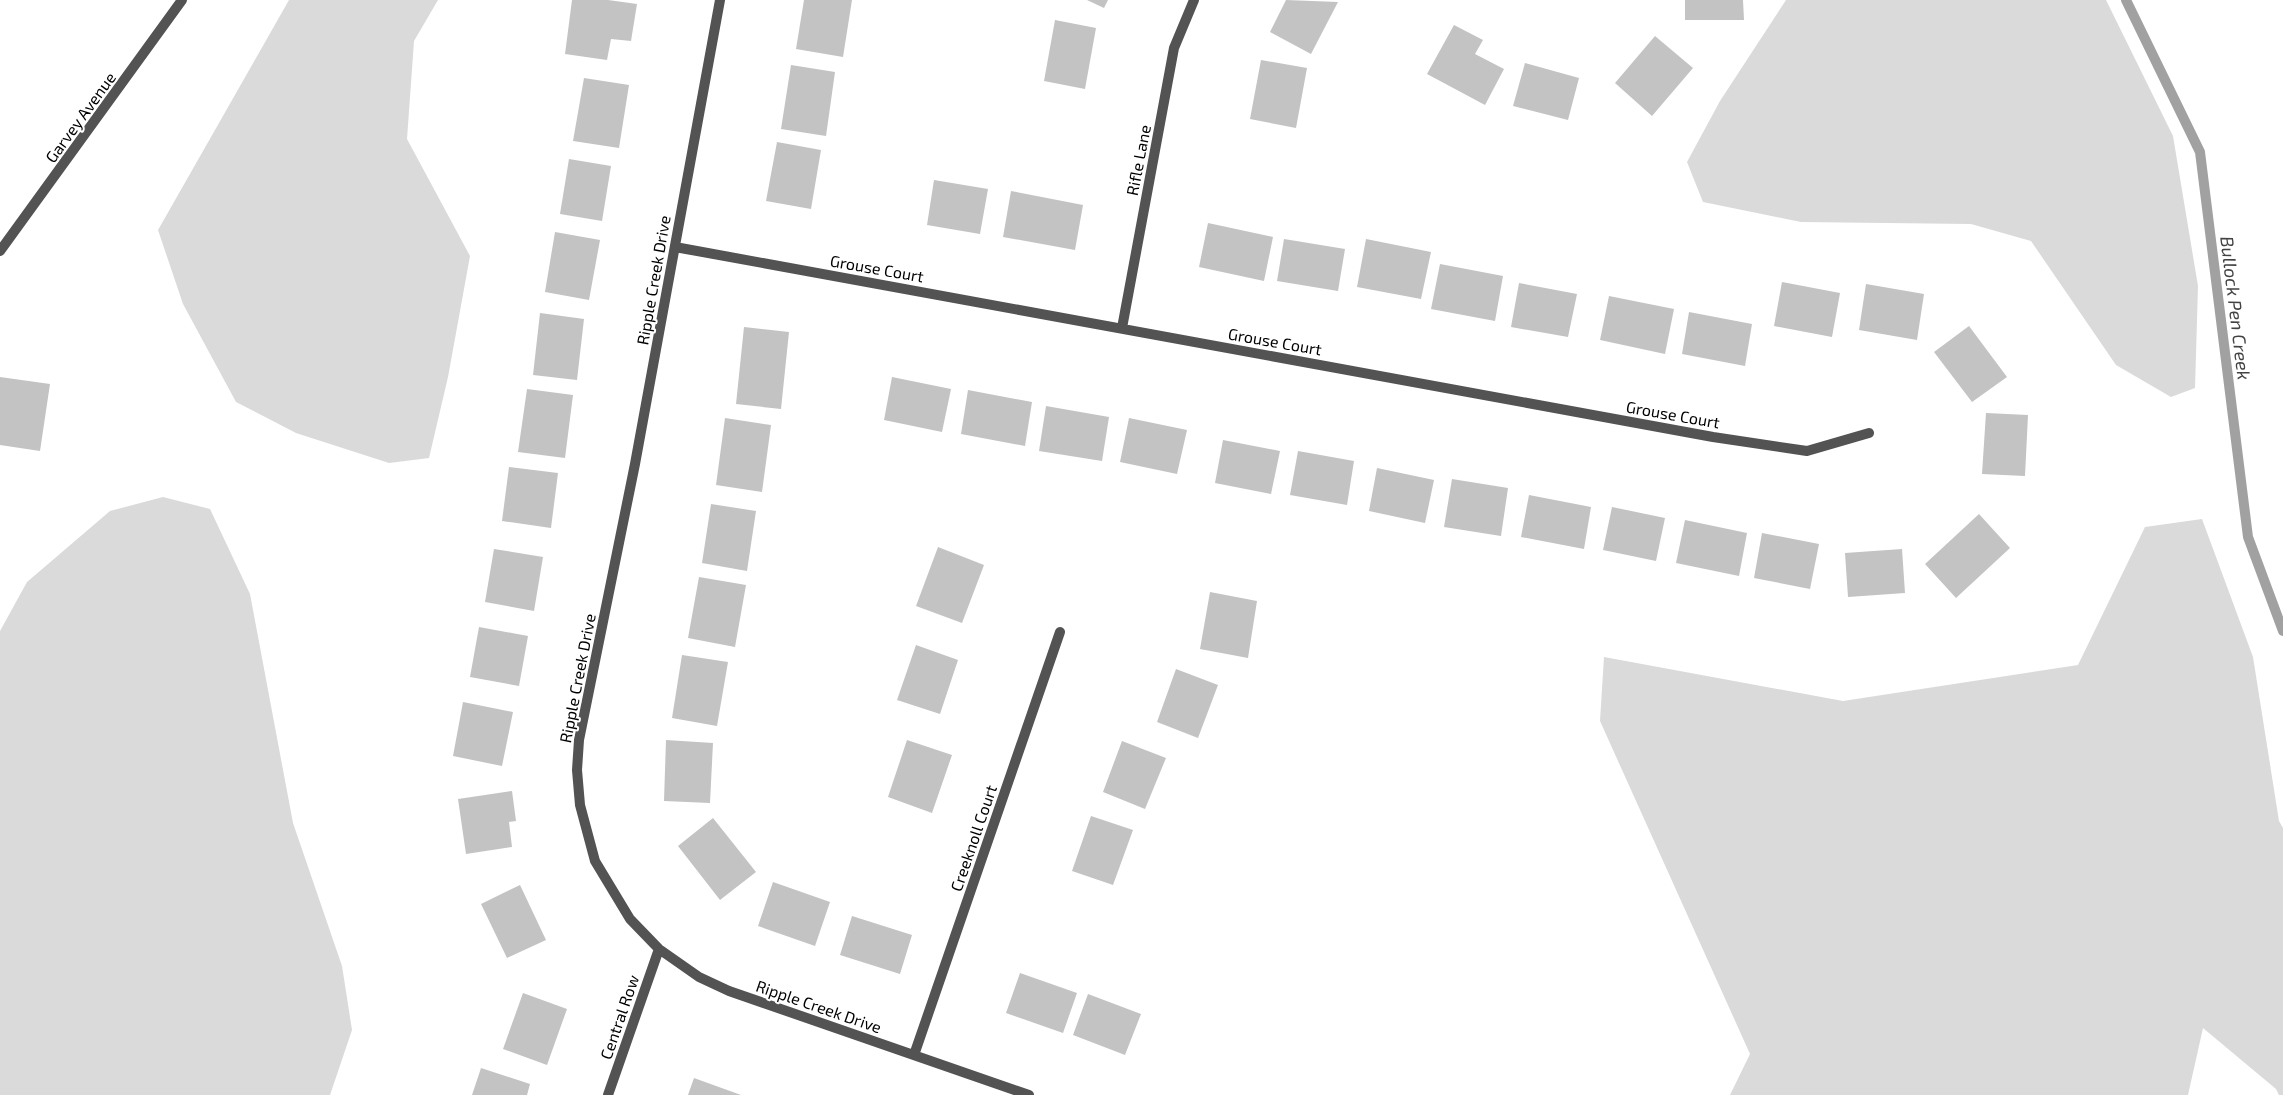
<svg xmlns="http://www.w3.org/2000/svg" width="2283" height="1095" viewBox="0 0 2283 1095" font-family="'Exo 2',sans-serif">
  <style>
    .green { fill: #dadada }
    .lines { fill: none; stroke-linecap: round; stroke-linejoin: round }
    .stream { stroke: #a1a1a1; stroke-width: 10 }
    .building { fill: #c3c3c3 }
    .street { stroke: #535353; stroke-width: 10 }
    .labels { text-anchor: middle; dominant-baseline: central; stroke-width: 4; stroke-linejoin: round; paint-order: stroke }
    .street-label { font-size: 16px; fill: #000; stroke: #fff }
    .water-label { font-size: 18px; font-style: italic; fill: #424242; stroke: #fff }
  </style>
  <rect width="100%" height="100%" fill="#fff"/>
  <path class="green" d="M289 0H438L414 41 407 139 470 256 448 377 429 458 389 463 296 433 236 402 183 304 158 230Z
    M1786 0H2106L2173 136 2198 286 2195 388 2171 397 2116 365 2031 241 1971 224 1801 222 1703 202 1687 162 1720 101Z
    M163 497 210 509 250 594 293 823 342 966 352 1030 330 1095H0V631L27 582 110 511Z
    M2202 519 2253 657 2279 821 2283 828V1095H2279L2276 1089 2203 1028 2188 1095H1730L1750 1054 1600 721 1604 657 1843 701 2078 665 2145 527Z"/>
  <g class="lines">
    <path class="stream" d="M2126 0 2200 152 2248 537 2283 631"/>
  </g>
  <path class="building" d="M572 0H608L637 4 631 41 611 39 607 60 565 54Z
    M804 0H852L843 57 796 49Z
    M1087 0H1108L1104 8Z
    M1286 0 1338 2 1311 54 1270 32Z
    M1685 0H1743L1744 20H1685Z
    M1055 20 1096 28 1085 89 1044 81Z
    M1454 25 1483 40 1475 54 1504 69 1485 105 1427 74Z
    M1655 36 1693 68 1652 116 1615 83Z
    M1261 60 1307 68 1296 128 1250 119Z
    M1525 63 1579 78 1568 120 1513 106Z
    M791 65 835 72 826 136 781 129Z
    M584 78 629 85 619 148 573 141Z
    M777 142 821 150 811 209 766 201Z
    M569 159 611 166 602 221 560 214Z
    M934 180 988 189 980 234 927 225Z
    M1011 191 1083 205 1075 250 1003 237Z
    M1208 223 1273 237 1264 281 1199 267Z
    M555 232 600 240 589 300 545 292Z
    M1284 239 1345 249 1338 291 1277 281Z
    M1366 239 1431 252 1421 299 1357 287Z
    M1440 264 1503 276 1495 321 1431 309Z
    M1782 282 1840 293 1832 337 1774 326Z
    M1519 283 1577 294 1568 337 1511 327Z
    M1866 284 1924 294 1917 340 1859 330Z
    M1609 296 1674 309 1665 354 1600 340Z
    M1689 312 1752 324 1745 366 1682 354Z
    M540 313 584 319 577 380 533 375Z
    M1969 326 2007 377 1972 402 1934 352Z
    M744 327 789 332 781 409 736 404Z
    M0 377 50 384 40 451 0 445Z
    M892 377 951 389 942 432 884 420Z
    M527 389 573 395 565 458 518 452Z
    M968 390 1032 402 1025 446 961 434Z
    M1046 406 1109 417 1102 461 1039 451Z
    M1986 413 2028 415 2025 476 1982 474Z
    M725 418 771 425 762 492 716 485Z
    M1129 418 1187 430 1177 474 1120 462Z
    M1223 440 1280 451 1271 494 1215 483Z
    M1298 451 1354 461 1347 505 1290 495Z
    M509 467 558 473 551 528 502 521Z
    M1377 468 1434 480 1425 523 1369 511Z
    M1452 479 1508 488 1501 536 1444 527Z
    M1529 495 1591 507 1584 549 1521 537Z
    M711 504 756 511 747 571 702 563Z
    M1612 507 1665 518 1656 561 1603 550Z
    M1979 514 2010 548 1956 598 1925 564Z
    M1685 520 1747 533 1739 576 1676 563Z
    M1762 533 1819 544 1810 589 1754 578Z
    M938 547 984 565 962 623 916 606Z
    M494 549 543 557 534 611 485 602Z
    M1902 549 1905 593 1848 597 1845 553Z
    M699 577 746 585 735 647 688 638Z
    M1210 592 1257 601 1248 658 1200 649Z
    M479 627 528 636 519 686 470 677Z
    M916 645 958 660 940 714 897 700Z
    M682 655 728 662 717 726 672 718Z
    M1176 669 1218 685 1198 738 1157 722Z
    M463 702 513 712 502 766 453 756Z
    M666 740 713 743 710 803 664 801Z
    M907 740 952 755 932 813 888 797Z
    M1122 741 1166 758 1145 809 1103 792Z
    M512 791 516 821 509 822 512 847 466 854 458 799Z
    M1091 816 1133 830 1113 885 1072 871Z
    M713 818 756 872 720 900 678 846Z
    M773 882 830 902 815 946 758 926Z
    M520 885 546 940 507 958 481 904Z
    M852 916 912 935 900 974 840 955Z
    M1020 973 1077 993 1063 1033 1006 1013Z
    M523 993 567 1009 547 1065 503 1049Z
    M1088 994 1141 1014 1125 1055 1073 1035Z
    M481 1068 530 1084 527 1095H472Z
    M694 1078 741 1095H688Z"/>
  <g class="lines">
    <path class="street" d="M720 0 635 464 579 740 577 770 580 805 595 861 630 919 659 949 699 977 729 991 1029 1095
      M675 247 1713 437 1807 451 1869 433
      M0 251 182 0
      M1122 328 1174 48 1194 0
      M914 1055 1060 632
      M608 1095 659 949"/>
  </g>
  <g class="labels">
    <g class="street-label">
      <text transform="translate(80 117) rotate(-54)">Garvey Avenue</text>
      <text transform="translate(1138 160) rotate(-79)">Rifle Lane</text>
      <text transform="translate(877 268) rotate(10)">Grouse Court</text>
      <text transform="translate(653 280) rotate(-80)">Ripple Creek Drive</text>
      <text transform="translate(1275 341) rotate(10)">Grouse Court</text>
      <text transform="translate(1673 414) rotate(10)">Grouse Court</text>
      <text transform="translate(577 678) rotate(-79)">Ripple Creek Drive</text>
      <text transform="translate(973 838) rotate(-71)">Creeknoll Court</text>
      <text transform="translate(819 1006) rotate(19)">Ripple Creek Drive</text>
      <text transform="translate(619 1017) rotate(-71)">Central Row</text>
    </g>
    <g class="water-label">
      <text transform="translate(2236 308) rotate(83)">Bullock Pen Creek</text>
    </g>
  </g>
</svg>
